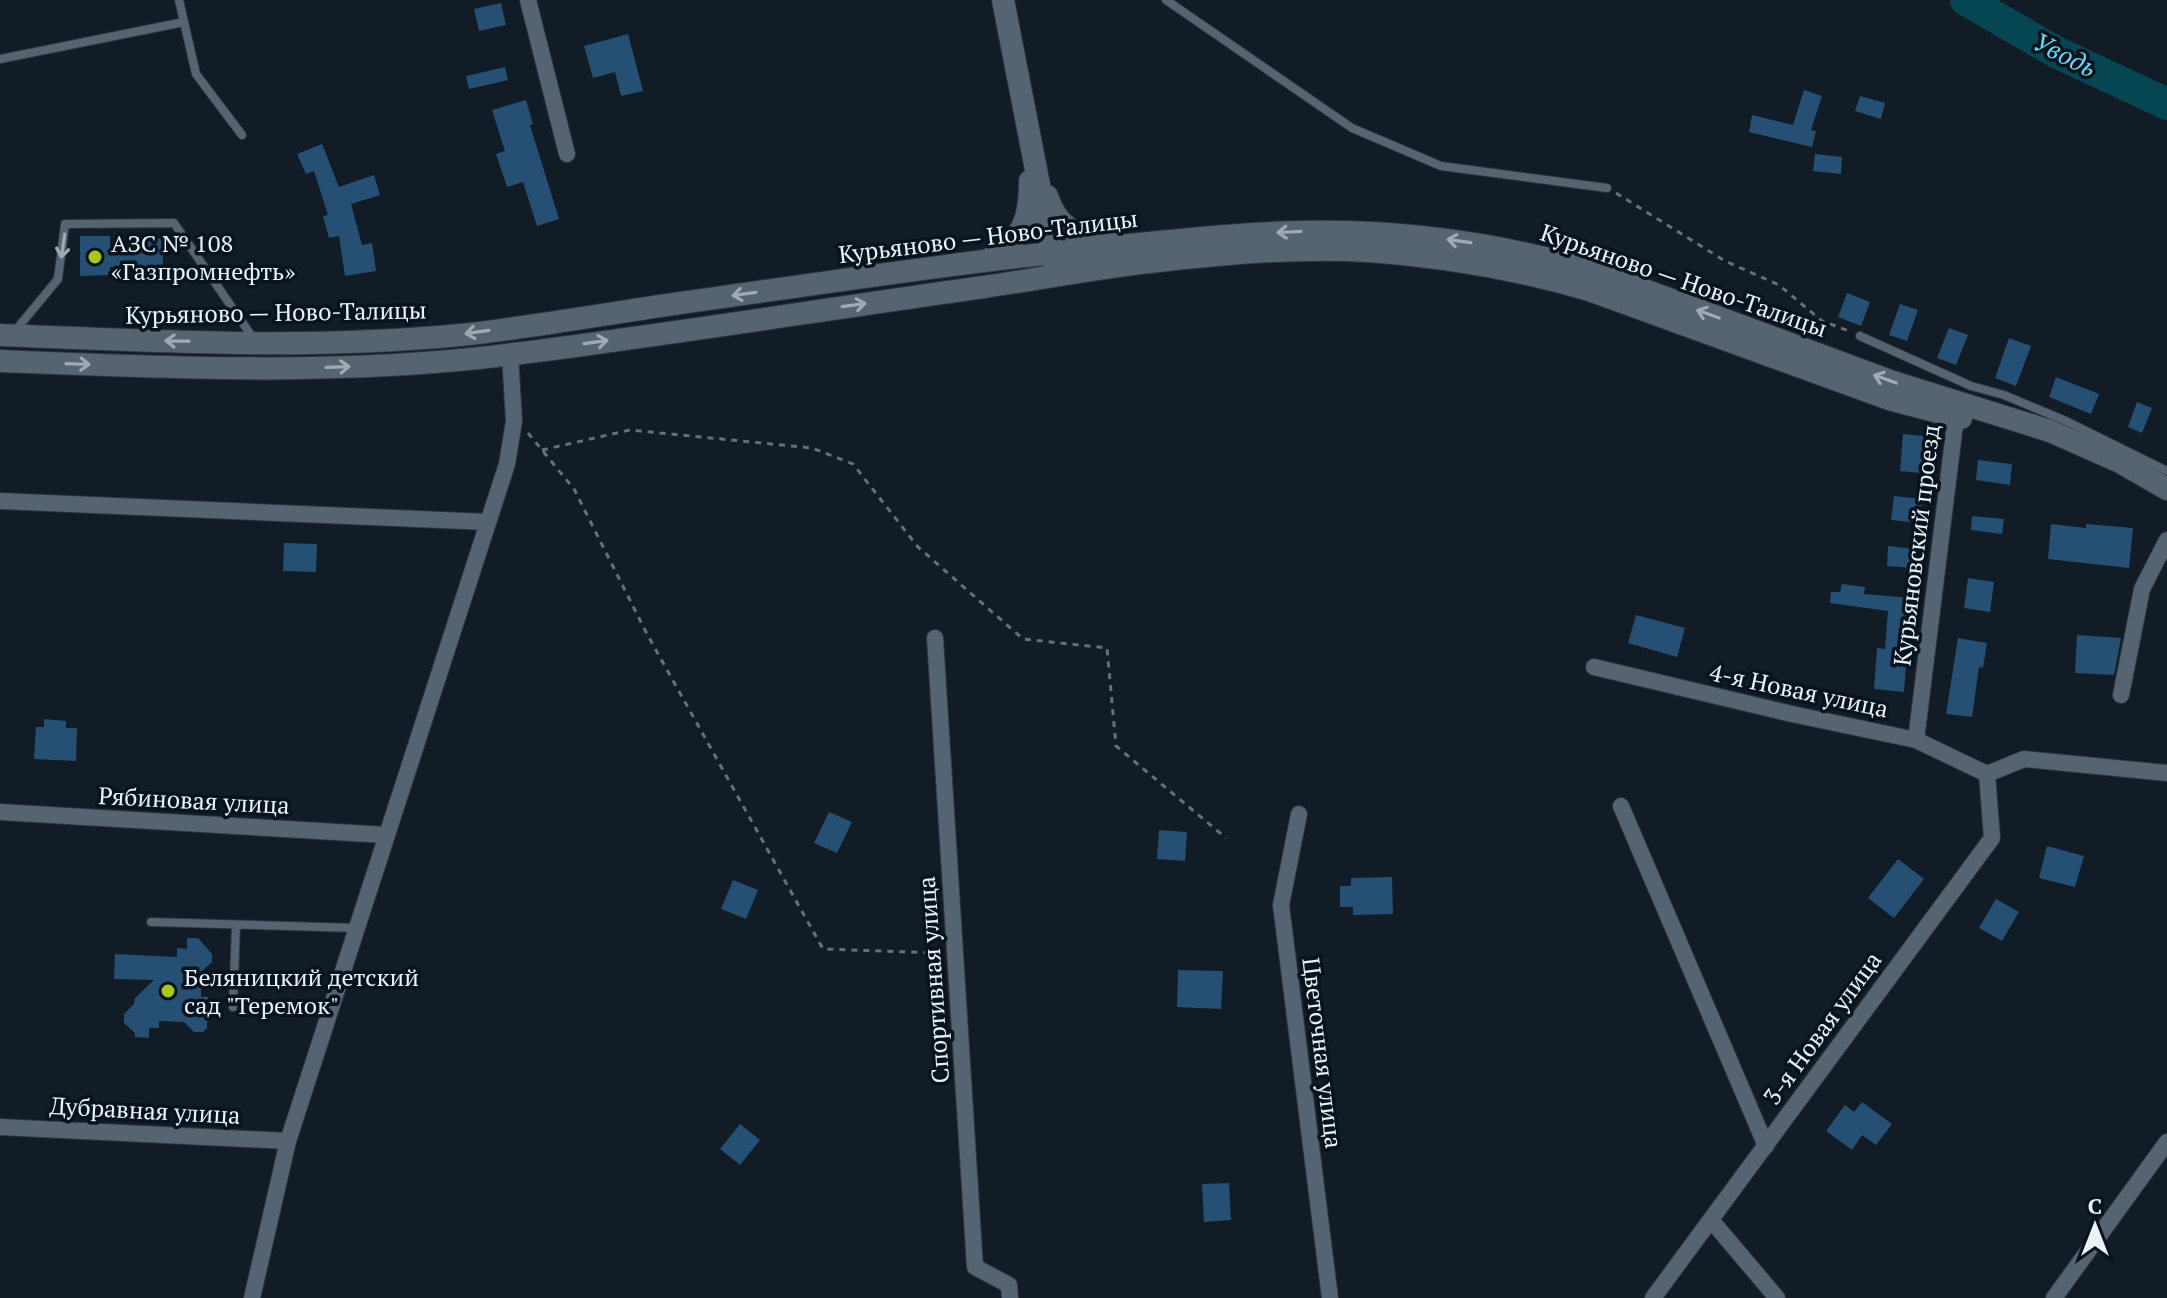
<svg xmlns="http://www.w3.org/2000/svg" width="2167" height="1298" viewBox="0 0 2167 1298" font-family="'PT Serif',serif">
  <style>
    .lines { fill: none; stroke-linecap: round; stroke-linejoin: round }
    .river { stroke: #064652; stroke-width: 32 }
    .building { fill: #264f74 }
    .service-casing { stroke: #2f353e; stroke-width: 10 }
    .minor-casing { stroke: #2f353e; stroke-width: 18 }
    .secondary-casing { stroke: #2f353e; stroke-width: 24 }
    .path { stroke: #667079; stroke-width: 3; stroke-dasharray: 6 6; stroke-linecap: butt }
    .service { stroke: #566370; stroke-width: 8 }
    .minor { stroke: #566370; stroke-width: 16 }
    .secondary { stroke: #566370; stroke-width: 22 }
    .oneway { stroke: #a0aab4 }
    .poi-dot { fill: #a9c719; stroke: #08131d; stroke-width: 3 }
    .labels { text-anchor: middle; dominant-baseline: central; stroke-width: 7; stroke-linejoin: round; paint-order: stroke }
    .street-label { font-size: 24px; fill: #e9f1f9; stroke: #08131d }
    .poi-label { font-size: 24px; fill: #e9f1f9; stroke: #08131d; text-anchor: start }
    .water-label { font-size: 26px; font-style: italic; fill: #68d6f0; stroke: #08131d }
  </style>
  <rect width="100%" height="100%" fill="#111c27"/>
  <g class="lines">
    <path class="river" d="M1966 0 2056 52 2167 104"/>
  </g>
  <path class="building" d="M501 3 506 25 479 31 474 9Z
    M628 34 643 91 621 96 615 72 593 78 584 46Z
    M505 67 508 80 469 89 466 76Z
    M1804 90 1822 96 1811 130 1816 131 1812 147 1749 132 1752 115 1793 125Z
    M1860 96 1885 103 1881 119 1855 111Z
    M526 100 533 124 530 125 559 219 537 226 523 182 507 187 496 154 505 151 492 110Z
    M322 144 339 187 374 175 380 195 351 204 362 245 372 243 376 271 345 276 339 236 329 238 323 216 328 215 314 171 306 174 297 154Z
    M1815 154 1842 157 1841 174 1813 171Z
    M80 236H110V248H143V239L163 238V276H143V267H110L111 275 80 276Z
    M1847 293 1870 302 1861 326 1838 317Z
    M1900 304 1918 310 1907 341 1889 335Z
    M1949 328 1968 335 1956 365 1937 358Z
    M2009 338 2031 346 2016 386 1995 378Z
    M2056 377 2099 394 2091 414 2049 397Z
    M2137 402 2152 408 2142 433 2128 427Z
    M1903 434 1934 437 1931 474 1900 471Z
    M1978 460 2012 464 2010 485 1976 480Z
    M1894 496 1922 499 1919 523 1891 520Z
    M1972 516 2004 519 2002 534 1971 530Z
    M2051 524 2086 528V524L2133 528 2129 568 2048 559Z
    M284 543 317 544 316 572 283 571Z
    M1888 546 1914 549 1912 568 1887 566Z
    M1968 578 1994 582 1990 612 1964 608Z
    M1842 584 1865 587 1864 594 1911 598 1904 692 1874 689 1877 648 1885 649 1888 611 1830 603 1831 592H1840Z
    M1636 615 1685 628 1677 657 1628 643Z
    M2077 635 2121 638 2114 675 2075 673Z
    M1958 638 1987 643 1983 668 1979 667 1972 717 1946 714Z
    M44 719 66 721V728H77L76 761 34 759 36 727H44Z
    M829 812 852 822 837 853 814 843Z
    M1159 830 1187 832 1185 861 1157 859Z
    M2047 846 2084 856 2075 887 2039 878Z
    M1898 859 1924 879 1894 918 1868 898Z
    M1392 877 1393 914 1353 915V907H1340V886H1351V878Z
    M733 880 758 890 746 919 721 909Z
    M1996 899 2019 912 2002 941 1979 928Z
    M187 938H198L212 954V962L201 972V997H208L207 1028 203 1032H194L184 1022 159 1021V1028H149V1038L135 1037V1033L124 1023V1014L134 1004 135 998 154 980 114 979 115 954 177 957V948L187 949Z
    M1178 970 1223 971 1221 1009 1177 1007Z
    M1862 1102 1892 1124 1876 1145 1862 1135 1852 1150 1826 1131 1845 1105 1854 1112Z
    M740 1124 760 1140 740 1165 720 1149Z
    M1229 1183 1231 1220 1204 1222 1202 1184Z"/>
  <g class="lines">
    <defs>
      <path id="service" d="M179 0 196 74 242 135
        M1166 0 1352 128 1441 166 1607 188
        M0 59 184 22
        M15 331 58 279 65 224 174 223 253 338
        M1860 336 1971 386 2004 395 2066 421 2167 471
        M151 922 356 928
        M233 1007 236 925"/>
      <path id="minor" d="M528 0 567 154
        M0 501 488 522
        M935 638 975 1267 1009 1285 1010 1298
        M1594 667 1792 714 1916 740 1987 774
        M2121 695 2142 589 2167 540
        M1916 740 1957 408
        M1987 774 2024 759 2167 773
        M1621 806 1766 1146
        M0 812 386 835
        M1299 814 1281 905 1330 1298
        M0 1127 288 1141
        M1711 1220 1777 1298
        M252 1298 288 1141 507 464 514 421 510 355
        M1653 1298 1992 838 1987 774
        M2054 1298 2167 1142"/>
      <path id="secondary" d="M1003 0 1055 267
        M1047 196C1057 228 1077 237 1108 240
        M990 259C1023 236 1030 222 1030 181
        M0 335C153 341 307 350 460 335 527 328 593 316 660 306 809 285 958 262 1108 247 1172 241 1237 233 1301 232 1402 230 1500 243 1596 272L1893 382 2050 431 2120 462 2167 489
        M0 361C171 368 344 376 514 354 671 334 827 309 984 287 1045 278 1106 266 1167 260 1233 253 1301 247 1368 251 1443 256 1517 269 1589 290L1889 399 1961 418"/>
    </defs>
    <use href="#service" class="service-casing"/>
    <use href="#minor" class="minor-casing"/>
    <use href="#secondary" class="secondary-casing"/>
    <path class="path" d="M1616 193 1725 261 1779 285 1822 321 1849 331
      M528 433 574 489 647 634 823 949 939 953
      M542 450 630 430 812 448 853 464 918 547 1023 639 1107 648 1116 746 1226 838"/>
    <use href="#service" class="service"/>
    <use href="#minor" class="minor"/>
    <use href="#secondary" class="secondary"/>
  </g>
  <defs><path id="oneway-shaft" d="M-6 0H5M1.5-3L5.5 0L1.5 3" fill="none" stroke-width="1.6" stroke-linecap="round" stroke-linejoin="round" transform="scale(2)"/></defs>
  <g class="oneway">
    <use href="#oneway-shaft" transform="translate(1289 232) rotate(177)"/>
    <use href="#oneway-shaft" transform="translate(1459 241) rotate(-172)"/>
    <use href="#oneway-shaft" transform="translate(63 246) rotate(98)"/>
    <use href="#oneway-shaft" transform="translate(744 294) rotate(172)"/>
    <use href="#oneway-shaft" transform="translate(854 305) rotate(-8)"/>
    <use href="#oneway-shaft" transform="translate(1708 314) rotate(-160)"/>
    <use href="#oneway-shaft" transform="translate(477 332) rotate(172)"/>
    <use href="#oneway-shaft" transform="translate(177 341) rotate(-179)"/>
    <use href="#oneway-shaft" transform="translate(596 342) rotate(-8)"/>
    <use href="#oneway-shaft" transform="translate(78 364) rotate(2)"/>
    <use href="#oneway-shaft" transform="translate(338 367) rotate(-2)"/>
    <use href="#oneway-shaft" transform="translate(1885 379) rotate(-160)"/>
  </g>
  <g class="poi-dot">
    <circle cx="95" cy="257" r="8"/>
    <circle cx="168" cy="991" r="8"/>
  </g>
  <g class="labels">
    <g class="street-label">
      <text transform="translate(988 236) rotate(-7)">Курьяново — Ново-Талицы</text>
      <text transform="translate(1684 280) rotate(19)">Курьяново — Ново-Талицы</text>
      <text transform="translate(276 312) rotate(-1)">Курьяново — Ново-Талицы</text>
      <text transform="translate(1916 545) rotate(-83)">Курьяновский проезд</text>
      <text transform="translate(1799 690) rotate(12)">4-я Новая улица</text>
      <text transform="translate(194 800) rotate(3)">Рябиновая улица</text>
      <text transform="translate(933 980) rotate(-94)">Спортивная улица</text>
      <text transform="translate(1822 1028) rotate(-54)">3-я Новая улица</text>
      <text transform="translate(1323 1053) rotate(83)">Цветочная улица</text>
      <text transform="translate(145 1110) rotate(3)">Дубравная улица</text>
    </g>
    <g class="poi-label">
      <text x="111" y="243">АЗС № 108<tspan x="111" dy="28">«Газпромнефть»</tspan></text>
      <text x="184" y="977">Беляницкий детский<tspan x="184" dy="28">сад "Теремок"</tspan></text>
    </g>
    <g class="water-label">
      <text transform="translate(2065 54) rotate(27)">Уводь</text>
    </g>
  </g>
  <g transform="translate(2095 1226)" stroke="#08131d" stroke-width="6" paint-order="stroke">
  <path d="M0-6L14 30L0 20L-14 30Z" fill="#e9f1f9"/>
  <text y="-12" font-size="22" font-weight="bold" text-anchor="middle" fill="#e9f1f9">С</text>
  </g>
</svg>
